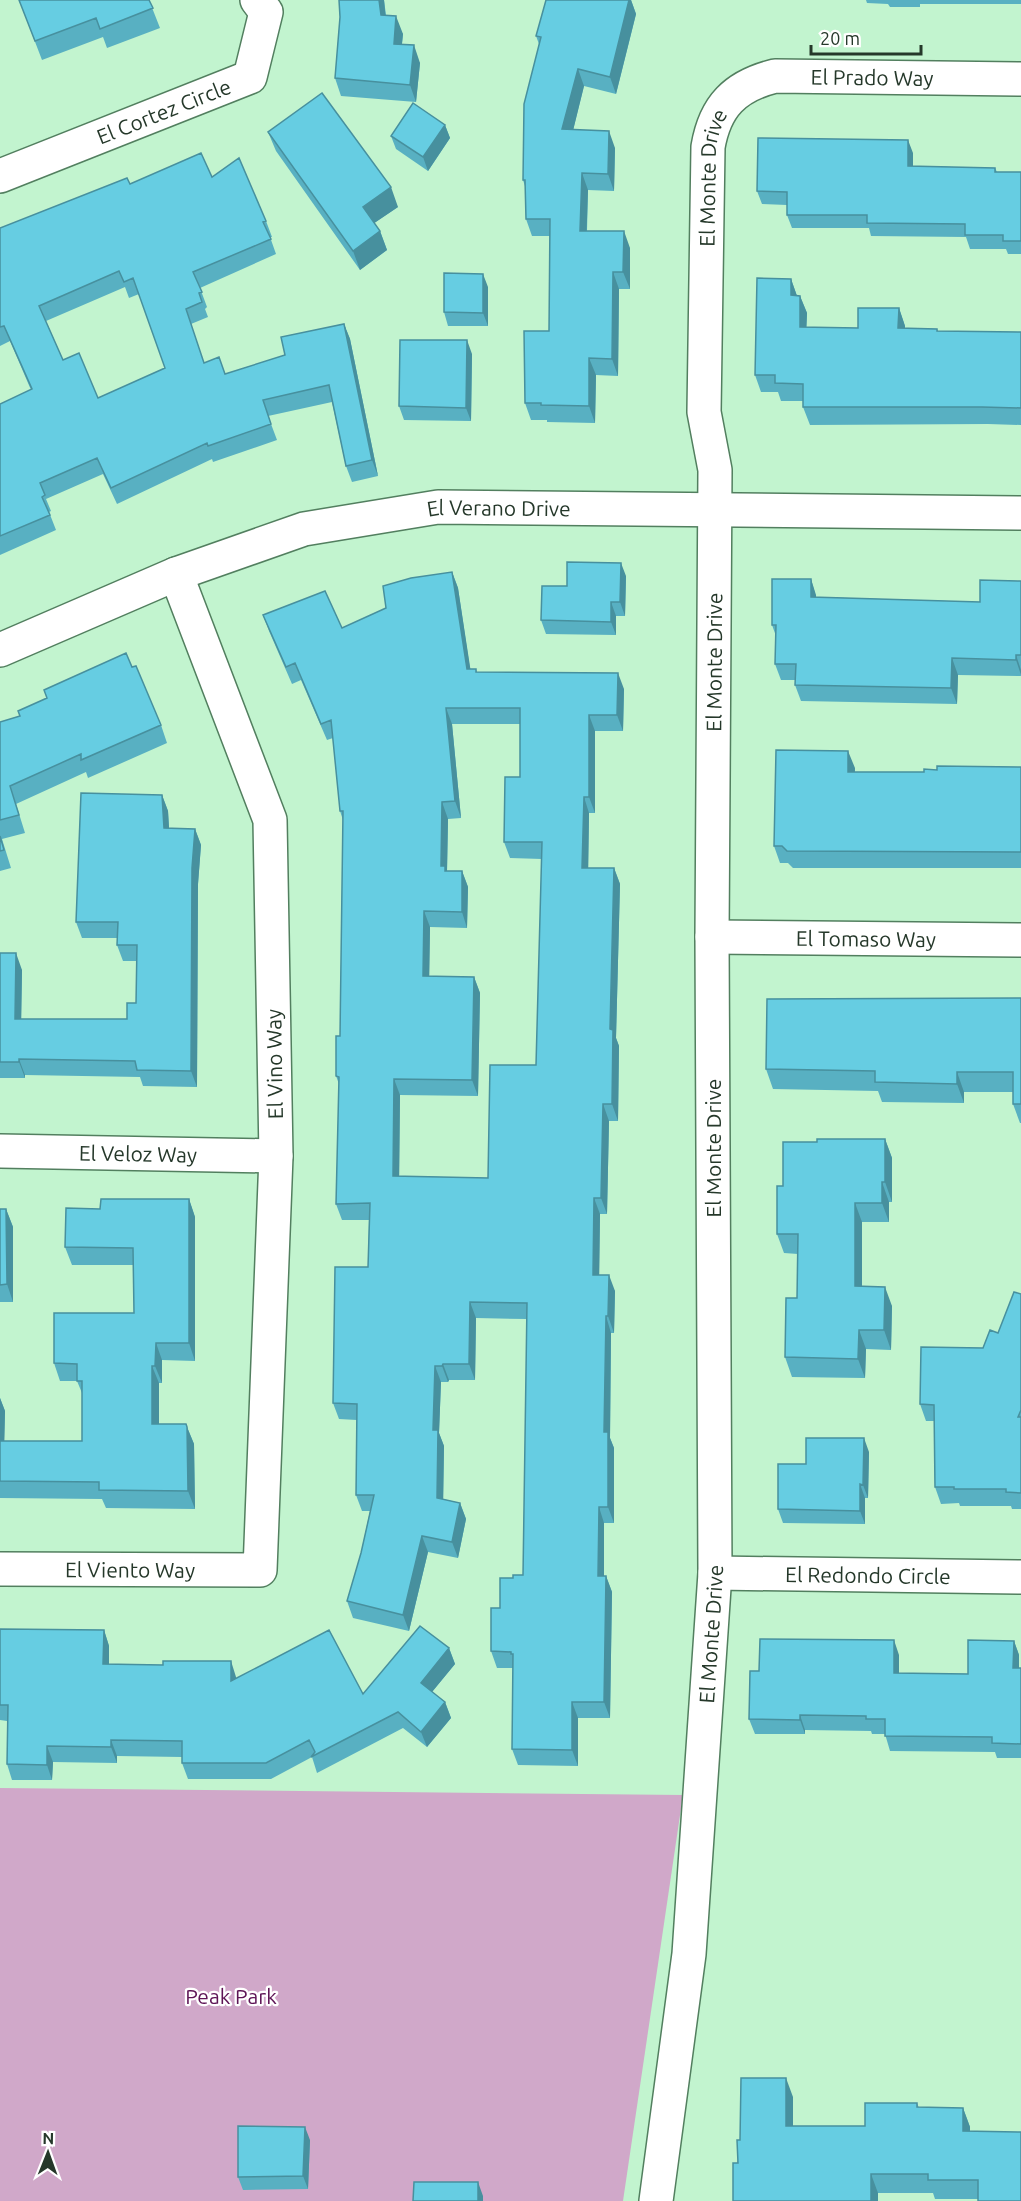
<svg xmlns="http://www.w3.org/2000/svg" width="1021" height="2201" viewBox="0 0 1021 2201" font-family="Ubuntu,sans-serif">
  <style>
    .green { fill: #d0a8c9 }
    .lines { fill: none; stroke-linecap: round; stroke-linejoin: round }
    .minor-casing { stroke: #527f5f; stroke-width: 36 }
    .tertiary-casing { stroke: #527f5f; stroke-width: 36 }
    .minor { stroke: #fff; stroke-width: 33 }
    .tertiary { stroke: #fff; stroke-width: 33 }
    .wall { fill: #58b0c2; fill-rule: evenodd }
    .shaded-wall { fill: #47909e }
    .building { fill: #66cde2; stroke: #47909e; stroke-width: 1.5; fill-rule: evenodd }
    .labels { text-anchor: middle; dominant-baseline: central; stroke-width: 4.5; stroke-linejoin: round; paint-order: stroke }
    .street-label { font-size: 21px; fill: #25382a; stroke: #fff }
    .park-label { font-size: 21px; fill: #5d1455; stroke: #fff }
  </style>
  <rect width="100%" height="100%" fill="#c2f4cf"/>
  <path class="green" d="M0 1788 683 1795 623 2201H0Z"/>
  <g class="lines">
    <defs>
      <g id="minor">
        <path id="s1" d="M0 176 250 77 266 12 257 0"/>
        <path id="s2" d="M712 937 1021 940"/>
        <path id="s3" d="M0 1151 276 1156"/>
        <path id="s4" d="M0 1569 260 1570 276 1156 270 820 176 574"/>
        <path id="s5" d="M715 1573 1021 1577"/>
        <path id="s6" d="M656 2201 689 1954 715 1573 712 937 715 470 704 412 708 147C715 106 735 86 775 76L1021 79"/>
      </g>
      <g id="tertiary">
        <path id="s7" d="M0 650 176 574 304 529 438 507 1021 513"/>
      </g>
    </defs>
    <use href="#minor" class="minor-casing"/>
    <use href="#tertiary" class="tertiary-casing"/>
    <use href="#minor" class="minor"/>
    <use href="#tertiary" class="tertiary"/>
  </g>
  <path class="wall" d="M19 0H149L160 28 107 48 103 37 42 60Z
    M339 0H384L386 15 403 34 402 44 420 63 416 102 341 96 335 78 340 17Z
    M546 0H631L636 14 616 94 584 86 573 130 615 148 614 191 588 190 587 231 630 248V289H619L618 376 596 375 595 423 547 422V420H531L525 403 549 331 550 236H532L526 219 525 186 523 180 539 44 536 36Z
    M866 0H1021V4H920V7H890L888 4 867 3Z
    M445 125 450 138 428 171 396 149 391 136Z
    M268 132 398 207 374 223 380 231 387 250 360 270 276 151Z
    M913 153V166L995 168 997 172H1021V254H1008L1006 249H970L966 237 871 236 869 228H792L787 215V205L762 204 757 191Z
    M212 177 266 221 272 237H270L276 254 200 288 207 307 205 309 208 317 191 324 204 363 225 374 285 355 344 324 350 339 378 476 352 482 346 466 332 402 268 416 277 440 213 462 212 459 117 504 103 474 46 499 51 511 49 512 56 530 0 555V404L31 390 10 341 0 346V228L130 184ZM125 287 129 298 139 294 165 368 98 398 63 360 46 321Z
    M791 279 797 296H800L807 313 806 327 858 328 899 308 905 326V328L937 329 938 331 1021 332V425L988 424 810 425 803 407V401H781L778 392H761L755 375Z
    M488 287V326H448L444 312Z
    M472 354 471 421 404 420 399 406Z
    M452 572 458 588 470 669H476L477 672 624 689 623 731H595V813H589L588 868H614L620 884 616 1038 619 1046 618 1121H609L607 1214H600L599 1275 615 1291 614 1333H611L610 1438 614 1448V1523H604V1576H606L612 1592 610 1718H578V1766L518 1765 512 1749 513 1668H497L491 1651 500 1608 513 1578 523 1575 527 1319 476 1318 475 1380H449L448 1382H441L439 1433 444 1446 443 1499 460 1503 466 1519 458 1558 428 1552 409 1631 353 1618 347 1601 361 1553 370 1511H362L356 1495 357 1420 339 1419 333 1403 368 1267 369 1220H342L336 1204 339 1084 336 1076 340 1036 343 820 340 811 333 738 327 740 301 680 292 684 269 631 263 615 342 628 386 608ZM452 724H520V777L504 842 510 858 542 859 536 1065 488 1178 399 1176 400 1095 478 1096 480 993 474 977 429 976 430 927 467 928 468 887 462 871H447L448 819 461 818Z
    M626 576 625 616H616V635L546 634 541 620 567 586Z
    M811 579 816 597 980 602 1021 581V676L958 675 957 704 801 701 795 685 796 680H781L775 664 776 636 772 625Z
    M44 690 161 725 167 743 88 778 86 772 16 804 25 833 2 839 11 868 0 871V722L20 716 47 698Z
    M1021 767V868H793L788 863H780L774 846 855 768V772H924L937 770Z
    M162 795 168 811 169 828 195 829 201 845 198 884 197 1087 143 1086 140 1077 25 1075V1078H0V953L22 970 21 1019H127L136 1003V961H123L117 945V938H82L76 922Z
    M1021 998V1123H1020L1013 1104V1092H964V1103L882 1102 878 1091 773 1089 766 1069Z
    M885 1139 892 1158V1202H889V1222H862V1286L892 1306 891 1350 866 1349 865 1378 792 1377 785 1357 797 1298 798 1254 784 1253 777 1234 783 1186 817 1142Z
    M189 1199 195 1217V1361L162 1360V1383H159V1424L187 1427 194 1444 195 1509 106 1508 102 1499 0 1498V1398L5 1411 4 1441H82V1393L77 1381H60L54 1363 134 1313V1265H72L65 1247 100 1209Z
    M0 1209H6L13 1227V1302H0Z
    M1021 1294V1509H1012L1011 1506H960L959 1503 941 1504 935 1487 934 1421H926L920 1404 983 1348 998 1333Z
    M869 1452 868 1498H865V1524L783 1523 778 1509 806 1464Z
    M0 1629 104 1630 109 1646V1664L236 1678 363 1694 449 1648 455 1664 432 1692 445 1702 451 1718 427 1747 403 1728 317 1773 312 1757 271 1779H188L182 1763V1757L117 1756V1763L53 1762 52 1780H12L7 1764V1721L0 1720Z
    M1014 1641 1019 1655V1668H1021V1758H997L995 1752 890 1751 885 1734H872L871 1731 805 1730V1734H755L749 1719 759 1671 899 1655V1673L968 1674Z
    M793 2097V2126H865L917 2103 919 2108H963L970 2127V2132H1021L978 2199H935L933 2193H878V2201H733L740 2140Z
    M310 2140 308 2189 243 2190 238 2177Z"/>
  <path class="shaded-wall" d="M379 0H384L387 32 381 15Z
    M629 0H631L636 14 616 94 610 77Z
    M396 16 403 34 400 61 394 44Z
    M414 45 420 63 416 102 410 85Z
    M578 69 584 86 569 147 562 129Z
    M445 125 450 138 428 171 423 157Z
    M609 131 615 148 614 191 608 174Z
    M908 140 913 153V180L908 166Z
    M582 173 588 190 586 248 580 231Z
    M391 187 398 207 370 226 363 207Z
    M380 231 387 250 360 270 353 251Z
    M624 231 630 248V289L623 272Z
    M613 272 619 289 618 376 612 359Z
    M483 274 488 287V326L483 313Z
    M791 279 797 296 791 295Z
    M800 296 807 313 806 344 800 327Z
    M899 308 905 326V346L898 328Z
    M344 324 350 339 378 476 372 460Z
    M467 340 472 354 471 421 466 408Z
    M589 358 596 375 595 423 589 406Z
    M621 563 626 576 625 616 620 602Z
    M452 572 458 588 473 686 467 669Z
    M811 579 816 595 817 613 811 597Z
    M611 602 616 616V635L611 622Z
    M1016 655 1021 670V675L1016 660Z
    M952 658 958 675 957 704 951 688Z
    M618 673 624 689 623 731 617 715Z
    M446 708 452 724 461 818 455 801Z
    M589 715 595 731V813L589 797Z
    M848 751 855 768 854 789 848 772Z
    M162 795 168 811 170 844 164 828Z
    M584 797 589 813 588 884 582 868Z
    M442 802 448 819 447 871 451 887 441 866Z
    M195 829 201 845 198 884 197 1087 191 1071 192 868Z
    M614 868 620 884 616 1038 619 1046 618 1121 612 1104 610 1029Z
    M462 871 468 887 467 928 462 912Z
    M424 911 430 927 429 993 423 976Z
    M16 953 22 970 21 1035 15 1019Z
    M474 977 480 993 478 1096 472 1080Z
    M19 1059 25 1075V1078L19 1062Z
    M957 1072 964 1092V1103L957 1084Z
    M394 1079 400 1095 399 1192 393 1176Z
    M603 1104 609 1121 607 1214 601 1198Z
    M885 1139 892 1158V1202L885 1182Z
    M882 1182 889 1202V1222L882 1203Z
    M594 1198 600 1214 599 1291 593 1275Z
    M189 1199 195 1217V1361L189 1343Z
    M855 1203 862 1222V1305L855 1286Z
    M6 1209 13 1227V1302L7 1284Z
    M609 1275 615 1291 614 1333 608 1316Z
    M885 1287 892 1306 891 1350 884 1330Z
    M470 1302 476 1318 475 1380 469 1364Z
    M606 1316 611 1333 610 1438 614 1448V1523L608 1507 604 1432Z
    M859 1330 866 1349 865 1378 858 1359Z
    M156 1343 162 1360V1383L155 1366Z
    M443 1364 449 1380 448 1382 442 1366Z
    M152 1366 159 1383V1441L152 1424Z
    M435 1366 441 1382 439 1433 444 1446 443 1514 437 1498 433 1430Z
    M0 1398 5 1411 4 1458 0 1447Z
    M187 1427 194 1444 195 1509 188 1491Z
    M864 1438 869 1452 868 1498 863 1485Z
    M860 1484 865 1498V1524L860 1511Z
    M460 1503 466 1519 458 1558 452 1542Z
    M599 1507 604 1523V1592L598 1576Z
    M422 1536 428 1552 409 1631 403 1615Z
    M606 1576 612 1592 610 1718 604 1702Z
    M104 1630 109 1646V1680L103 1664Z
    M894 1640 899 1655V1688L894 1673Z
    M1014 1641 1019 1655V1683L1013 1668Z
    M449 1648 455 1664 427 1698 421 1683Z
    M231 1661 236 1677V1696L231 1681Z
    M445 1702 451 1718 427 1747 421 1732Z
    M572 1702 578 1718V1766L572 1750Z
    M800 1715 805 1730V1734L800 1720Z
    M111 1740 117 1756V1763L111 1747Z
    M47 1746 53 1762 52 1780 47 1765Z
    M786 2078 793 2097V2145L786 2126Z
    M963 2108 970 2127V2150L963 2131Z
    M305 2127 310 2140 308 2189 303 2176Z
    M871 2174 878 2193V2201H871Z
    M478 2182 483 2196V2201H478Z"/>
  <path class="building" d="M19 0H149L153 8 100 29 96 18 35 41Z
    M339 0H379L381 15 396 16 394 44 414 45 410 85 335 78 340 17Z
    M546 0H629L610 77 578 69 562 129 609 131 608 174 582 173 580 231H624L623 272H613L612 359 589 358V406L541 405V403H525L524 331H549L550 219H526L525 180H523L524 104 541 37 536 36Z
    M322 93 391 187 363 207 380 231 353 251 268 132Z
    M413 103 445 125 423 157 391 136Z
    M758 138 908 140V166L995 168V172H1021V241H1003V235H965V224L867 223V215H787V192L757 191Z
    M201 153 212 177 239 158 266 221 263 222 271 239 193 272 202 292 199 293 202 302 186 309 204 363 219 357 225 374 285 355 281 337 344 324 372 460 346 466 329 385 263 400 271 424 208 446 207 443 111 488 97 458 40 483 45 495 42 497 50 515 0 536V404L32 389 4 326 0 327V228L127 178 130 184ZM119 271 124 282 133 278 165 368 98 398 79 353 63 360 39 306Z
    M444 273 483 274V313L444 312Z
    M757 278 791 279V295L800 296V327L858 328V308H899L898 328 937 329V331L1021 332V408L982 407H803V384L775 383V375H755Z
    M400 340H467L466 408 399 406Z
    M567 562 621 563 620 602H611V622L541 620 542 586H567Z
    M452 572 467 669H476V672L618 673 617 715H589V797H584L582 868H614L610 1029 613 1030 612 1104H603L601 1198H594L593 1275H609L608 1316H606L604 1432H608V1507H599L598 1576H606L604 1702H572V1750L512 1749 513 1654H511V1652L491 1651V1608H500V1578H513V1575H523L527 1303 470 1302 469 1364H443L442 1366H435L433 1430H438L437 1498 460 1503 452 1542 422 1536 403 1615 347 1601 361 1553 374 1495H356L357 1404 333 1403 335 1267H368L370 1203 336 1204 339 1077 336 1076V1036H340L343 811H340L331 720 321 724 295 663 286 667 263 615 325 591 342 628 386 608 383 586 411 578ZM446 708H520V777H505L504 842H542L536 1065H490L488 1178 393 1176 394 1079 472 1080 474 977 423 976 424 911 462 912V871H445V866H441L442 802 455 801Z
    M772 579H811V597L980 602V580L1021 581V655H1016V660L952 658 951 688 795 685 796 664H775L776 625H772Z
    M126 653 132 667 136 666 161 725 81 760V754L10 786 19 815 0 820V722L20 716 18 711 47 698 44 690Z
    M776 750 848 751V772H924V769L937 770V766L1021 767V852L787 851 782 846H774Z
    M81 793 162 795 164 828 195 829 192 868 191 1071 137 1070 135 1061 19 1059V1062H0V953H16L15 1019H127V1003H136L137 945H117L118 922H76Z
    M0 836 4 850 0 851Z
    M1021 998V1104H1013V1072H957V1084L875 1082V1071L766 1069 767 999Z
    M817 1139H885V1182H882V1203H855V1286L885 1287 884 1330H859L858 1359 785 1357 786 1298H797L798 1234H777V1186H783V1142H817Z
    M101 1199H189V1343H156L155 1366H152V1424H186L187 1427 188 1491 99 1490V1482L0 1481V1441H82V1381H77V1364L54 1363V1313H134L133 1248 65 1247 66 1208 100 1209Z
    M0 1209H6L7 1284 0 1285Z
    M1014 1292 1021 1294V1410L1018 1417H1021V1493L1006 1492V1489H954V1487H935L934 1405 920 1404 921 1347 983 1348 990 1330 998 1333Z
    M806 1438H864L863 1485 860 1484V1511L778 1509V1464H806Z
    M420 1626 449 1648 421 1683 445 1702 421 1732 398 1712 311 1757 315 1752 309 1740 266 1763H182V1741L111 1740V1747L47 1746V1765L7 1764 8 1705H0V1629L104 1630 103 1664 163 1665V1661H231V1681L329 1630 363 1694Z
    M760 1639 894 1640V1673L968 1674V1640L1014 1641 1013 1668H1021V1744L992 1743V1737L885 1736V1719H866V1716L800 1715V1720L749 1719 750 1671H759Z
    M741 2078H786V2126H865V2103H917V2107L963 2108V2131L1021 2132V2201H978V2180H928V2174H871V2201H733V2163H738L737 2140H740Z
    M238 2126 305 2127 303 2176 238 2177Z
    M414 2182H478V2201H413Z"/>
  <g class="labels">
    <g class="street-label">
      <text stroke="none"><textPath href="#s6" startOffset="2260">El Prado Way</textPath></text>
      <text stroke="none"><textPath href="#s1" startOffset="176">El Cortez Circle</textPath></text>
      <text stroke="none"><textPath href="#s6" startOffset="2028">El Monte Drive</textPath></text>
      <text stroke="none"><textPath href="#s7" startOffset="524">El Verano Drive</textPath></text>
      <text stroke="none"><textPath href="#s6" startOffset="1542">El Monte Drive</textPath></text>
      <text stroke="none"><textPath href="#s2" startOffset="154">El Tomaso Way</textPath></text>
      <text transform="translate(274 1064) rotate(-91)">El Vino Way</text>
      <text transform="translate(713 1148) rotate(-90)">El Monte Drive</text>
      <text stroke="none"><textPath href="#s3" startOffset="138">El Veloz Way</textPath></text>
      <text stroke="none"><textPath href="#s4" startOffset="130">El Viento Way</textPath></text>
      <text stroke="none"><textPath href="#s5" startOffset="153">El Redondo Circle</textPath></text>
      <text stroke="none"><textPath href="#s6" startOffset="570">El Monte Drive</textPath></text>
    </g>
    <g class="park-label">
      <text x="231" y="1996">Peak Park</text>
    </g>
  </g>
  <g transform="translate(48 2153) rotate(1)" stroke="#ffffff" stroke-width="4.5" paint-order="stroke">
  <path d="M0-4.5L10 22L0 15L-10 22Z" fill="#25382a"/>
  <text y="-9" font-size="16" font-weight="bold" text-anchor="middle" fill="#25382a">N</text>
  </g>
  <path d="M811 45v9h110v-9" fill="none" stroke="#25382a" stroke-width="3"/>
  <text x="820" y="45" font-size="18" fill="#25382a" stroke="#ffffff" stroke-width="4.5" paint-order="stroke">20 m</text>
</svg>
